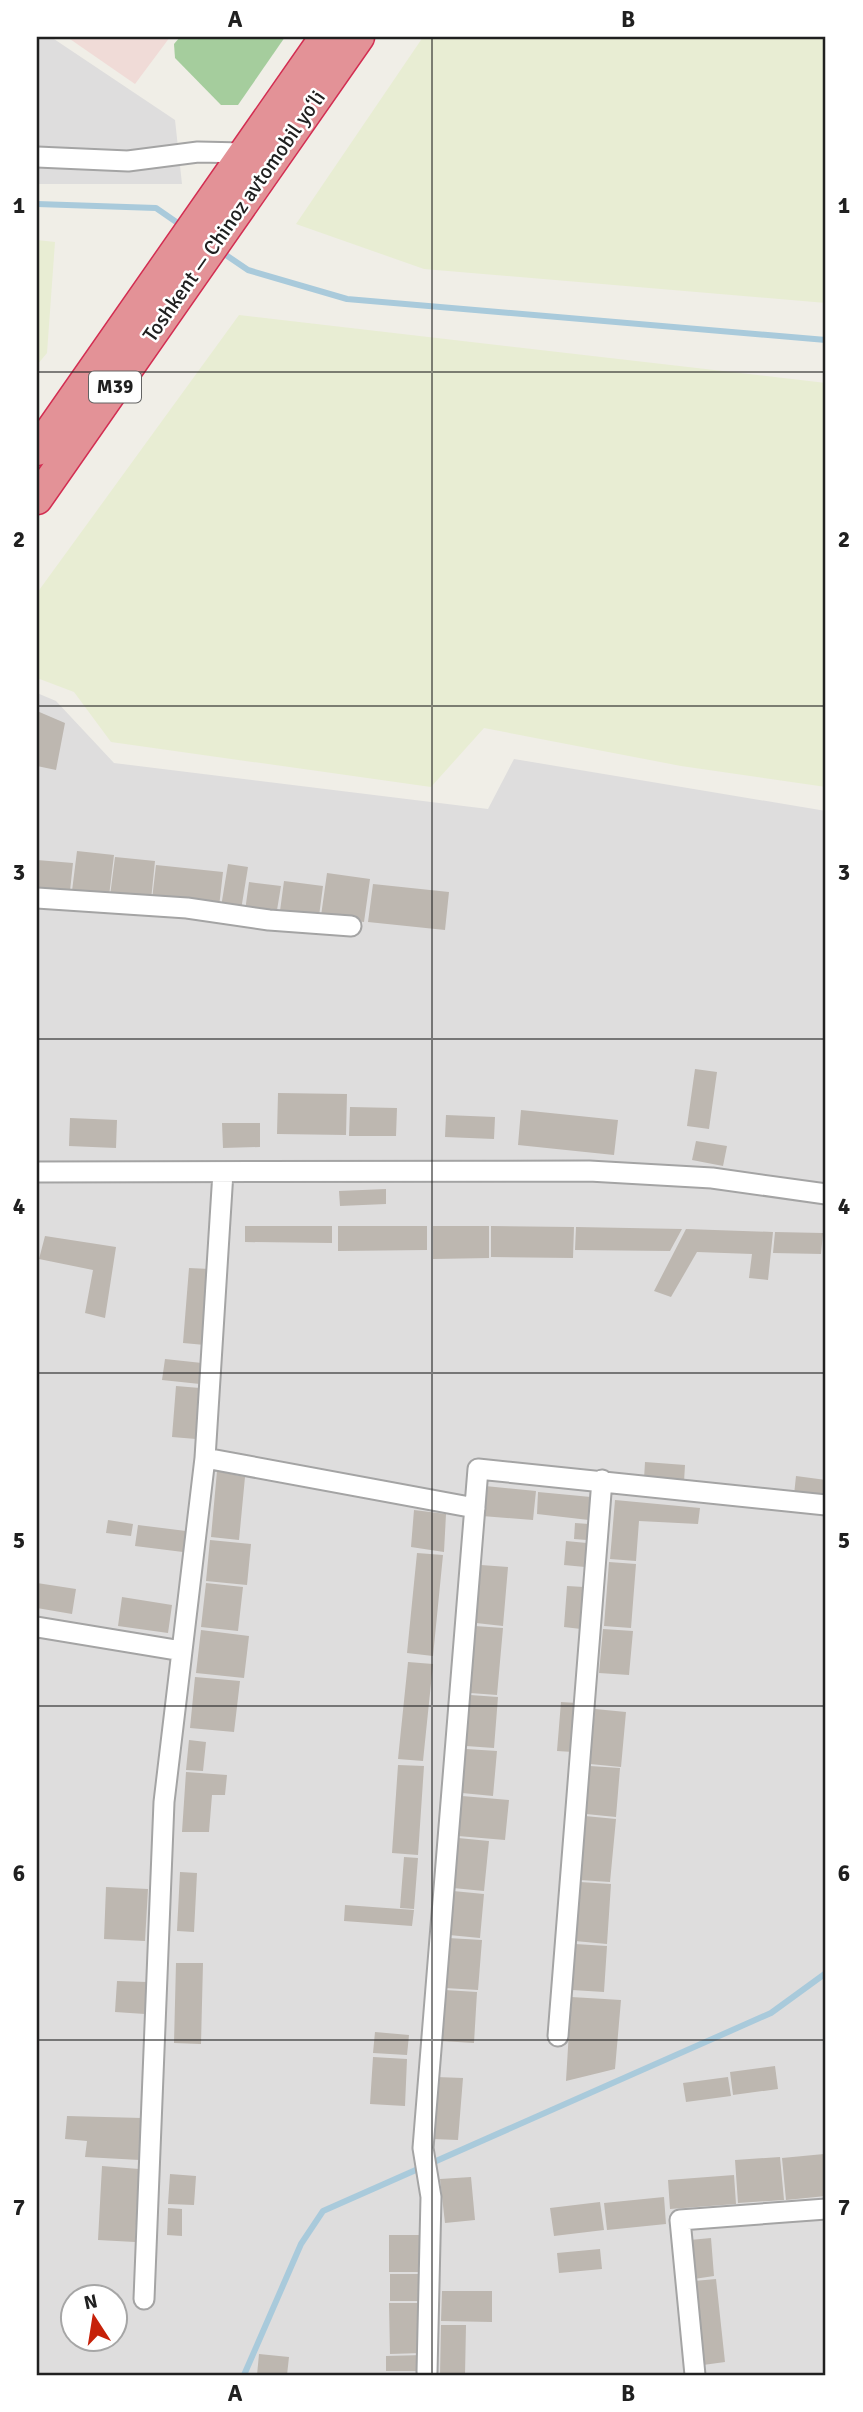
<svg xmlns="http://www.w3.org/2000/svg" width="863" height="2412" viewBox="0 0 863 2412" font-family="Signika,sans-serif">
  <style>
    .residential { fill: #dedddd; fill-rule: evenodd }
    .commercial { fill: #f0dbd7 }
    .farmland { fill: #e8edd3 }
    .forest { fill: #a5cd9d }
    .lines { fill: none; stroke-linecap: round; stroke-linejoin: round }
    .stream { stroke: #a9cadb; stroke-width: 6 }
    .building { fill: #bdb7b0 }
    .minor-casing { stroke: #a4a4a4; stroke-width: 23 }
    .highway-casing { stroke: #d32e52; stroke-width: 33 }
    .minor { stroke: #fff; stroke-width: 19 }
    .highway { stroke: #e39297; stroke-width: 30 }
    .grid { fill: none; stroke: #202020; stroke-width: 2; stroke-opacity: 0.55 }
    .labels { text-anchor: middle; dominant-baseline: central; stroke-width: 5; stroke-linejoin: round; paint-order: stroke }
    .shield { fill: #fff; stroke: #636363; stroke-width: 2 }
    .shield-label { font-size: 19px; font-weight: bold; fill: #202020 }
    .street-label { font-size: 21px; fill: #202020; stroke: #fff }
    .neatline { fill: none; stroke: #202020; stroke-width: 2.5 }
    .grid-label { font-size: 23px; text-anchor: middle; font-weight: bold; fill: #202020 }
  </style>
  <rect width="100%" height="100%" fill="#f0eee7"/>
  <path class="residential" d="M37 37H51L175 120 182 184H37Z
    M37 693 56 701 114 763 488 809 514 759 826 811V2375H37ZM74 2296H116V2338H74Z"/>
  <path class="commercial" d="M67 37H170L135 84Z"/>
  <path class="farmland" d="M423 37H826V303L424 269 296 224Z
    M37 240 55 242 47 353 37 365Z
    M239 315 826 383V787L681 766 484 728 431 787 111 742 74 692 37 678V593Z"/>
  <path class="forest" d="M180 37H285L238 105H221L175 58 174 44Z"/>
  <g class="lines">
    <path class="stream" d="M37 204 156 208 182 226
      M220 251 248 270 347 299 826 340
      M244 2375 301 2244 323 2211 771 2013 826 1973"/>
  </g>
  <path class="building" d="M37 711 65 723 56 770 37 766Z
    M77 851 114 855 109 896 72 891Z
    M115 857 155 861 151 900 110 896Z
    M37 860 73 863 70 891 37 888Z
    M228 864 248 867 241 910 221 907Z
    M156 865 223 872 219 907 152 900Z
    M327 873 370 879 364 922 321 916Z
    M284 881 323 886 319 916 280 911Z
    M249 882 281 886 276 916 245 911Z
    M373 884 449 892 445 930 368 922Z
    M695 1069 717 1072 709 1129 687 1126Z
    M278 1093 347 1094 346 1135 277 1134Z
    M350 1107 397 1108 396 1136H349Z
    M521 1110 618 1120 614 1155 518 1145Z
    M446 1115 495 1117 494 1139 445 1137Z
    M70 1118 117 1120 116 1148 69 1146Z
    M222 1123H260V1147L223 1148Z
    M696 1141 727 1146 723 1166 692 1160Z
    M386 1189V1204L340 1206 339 1191Z
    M245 1226H332V1243L245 1242Z
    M338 1226H427V1250L338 1251Z
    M433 1226H489V1258L433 1259Z
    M491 1226 574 1227 573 1258 491 1257Z
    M576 1227 682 1229 670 1251 575 1250Z
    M686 1229 773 1232 768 1280 749 1278 752 1254 697 1252 671 1297 654 1291Z
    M775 1232 823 1233 821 1254 773 1253Z
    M45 1236 116 1247 105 1318 85 1313 93 1270 39 1259Z
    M189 1268 210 1269 205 1345 183 1343Z
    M165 1359 202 1363 200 1384 162 1380Z
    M176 1386 200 1388 196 1439 172 1437Z
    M645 1462 685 1465 684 1482 644 1479Z
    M217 1471 245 1477 239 1540 211 1537Z
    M796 1476 826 1480V1499L794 1495Z
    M485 1486 536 1491 533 1520 482 1516Z
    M538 1492 591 1497 589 1520 537 1514Z
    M615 1500 700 1508 698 1524 639 1521 636 1561 610 1559Z
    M414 1510 446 1514 444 1552 411 1547Z
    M108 1520 133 1524 131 1536 106 1533Z
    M575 1523 589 1524 587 1540 574 1539Z
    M138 1525 186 1531 183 1552 135 1546Z
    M210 1540 251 1544 247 1585 206 1581Z
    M566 1541 587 1543 585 1567 564 1565Z
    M417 1553 443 1555 433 1656 407 1653Z
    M609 1562 636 1564 631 1628 604 1626Z
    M481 1565 508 1567 503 1626 476 1623Z
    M37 1583 76 1589 72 1614 37 1608Z
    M206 1583 243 1587 238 1631 201 1627Z
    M567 1586 584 1587 581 1629 564 1627Z
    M122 1597 172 1605 168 1633 118 1626Z
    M475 1626 503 1628 497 1695 470 1693Z
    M603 1629 633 1631 629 1675 599 1673Z
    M201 1630 249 1636 244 1678 196 1673Z
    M408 1662 433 1664 423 1761 398 1759Z
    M195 1677 240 1681 234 1732 190 1728Z
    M470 1695 498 1697 494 1748 466 1746Z
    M561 1702 577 1703 573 1752 557 1751Z
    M595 1709 626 1712 621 1767 590 1764Z
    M189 1740 206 1742 203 1771 186 1770Z
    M466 1749 497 1751 493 1796 462 1793Z
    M398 1765 424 1766 418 1855 392 1853Z
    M590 1766 620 1768 616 1817 586 1814Z
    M186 1772 227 1775 225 1795H212L209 1832H182Z
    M462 1796 509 1800 505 1840 458 1836Z
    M585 1816 616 1819 610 1882 580 1880Z
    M458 1838 489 1841 484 1891 453 1888Z
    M404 1857 418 1858 414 1909 400 1908Z
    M180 1872 197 1873 194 1932 177 1931Z
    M580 1882 611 1884 607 1944 575 1941Z
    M106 1887 148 1889 145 1941 104 1939Z
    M453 1891 484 1894 480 1938 449 1935Z
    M345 1905 414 1910 412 1926 344 1921Z
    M448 1938 482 1940 478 1990 445 1988Z
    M575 1944 607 1946 604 1992 572 1990Z
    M176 1963H203L201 2044 174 2043Z
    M117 1981 147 1982 145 2014 115 2012Z
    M445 1990 477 1992 474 2043 441 2041Z
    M571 1997 621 2000 615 2069 566 2081Z
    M375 2032 409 2035 407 2055 373 2053Z
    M373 2057 407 2059 405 2106 370 2104Z
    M775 2066 778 2089 733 2095 730 2072Z
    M436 2077 463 2078 458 2140 432 2139Z
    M728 2077 731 2096 686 2102 683 2083Z
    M67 2116 142 2118 140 2160 85 2157 87 2141 65 2139Z
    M824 2154 826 2196 786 2200 782 2158Z
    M780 2157 784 2200 738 2203 735 2160Z
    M102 2166 139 2169 135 2242 98 2240Z
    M170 2174 196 2176 194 2205 168 2204Z
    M734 2175 736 2204 670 2209 668 2180Z
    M471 2177 475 2220 445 2223 440 2179Z
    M664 2197 666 2224 607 2230 604 2203Z
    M600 2202 604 2230 554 2236 550 2208Z
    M168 2208 182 2209V2236L167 2235Z
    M389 2235H422V2272H389Z
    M711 2238 714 2276 694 2279 690 2240Z
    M600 2249 602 2269 559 2273 557 2253Z
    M390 2274H422V2301H390Z
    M716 2279 725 2362 703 2365 694 2281Z
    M442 2291H492V2322L441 2321Z
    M389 2303H422V2353L390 2354Z
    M441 2325H466L465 2375H440Z
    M259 2354 289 2357 287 2375H257Z
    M423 2355V2371H386V2356Z"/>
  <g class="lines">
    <defs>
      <path id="minor" d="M37 157 128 161 198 152 244 153
        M37 898 187 908 269 920 351 926
        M37 1172 589 1171 712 1178 826 1194
        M205 1458 475 1508
        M37 1627 182 1651
        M558 2036 602 1480
        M144 2299 164 1802 205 1458 223 1172
        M427 2372 431 2197 423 2148 478 1469 826 1505
        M695 2375 680 2220 826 2209"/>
      <path id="highway" d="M37 450 325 37
        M37 499 359 37"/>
    </defs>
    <use href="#minor" class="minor-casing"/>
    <use href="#highway" class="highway-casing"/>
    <use href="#minor" class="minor"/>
    <use href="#highway" class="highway"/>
  </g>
  <path class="grid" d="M432 37V2375M37 372H826M37 706H826M37 1039H826M37 1373H826M37 1706H826M37 2040H826"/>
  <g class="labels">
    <rect class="shield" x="89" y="371.5" width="52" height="31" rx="5"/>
    <g class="shield-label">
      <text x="115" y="387">M39</text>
    </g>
    <g class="street-label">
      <text transform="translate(234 216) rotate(-55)">Toshkent — Chinoz avtomobil yoʻli</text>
    </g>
  </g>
  <rect width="863" height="2412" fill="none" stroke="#ffffff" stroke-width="77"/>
  <g transform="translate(94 2318) rotate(348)"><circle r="33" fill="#ffffff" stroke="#a6a6a6" stroke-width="2"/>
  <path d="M0-5L12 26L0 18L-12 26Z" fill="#c62109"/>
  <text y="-10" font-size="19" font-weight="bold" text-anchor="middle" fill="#202020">N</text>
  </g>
  <rect x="38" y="38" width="786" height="2336" class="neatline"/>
  <g class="grid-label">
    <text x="235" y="27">A</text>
    <text x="628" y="27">B</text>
    <text x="19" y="213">1</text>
    <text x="844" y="213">1</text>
    <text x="19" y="547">2</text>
    <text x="844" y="547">2</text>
    <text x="19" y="880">3</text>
    <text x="844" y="880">3</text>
    <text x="19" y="1214">4</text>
    <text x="844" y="1214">4</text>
    <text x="19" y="1548">5</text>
    <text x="844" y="1548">5</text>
    <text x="19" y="1881">6</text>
    <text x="844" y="1881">6</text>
    <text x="19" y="2215">7</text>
    <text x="844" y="2215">7</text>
    <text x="235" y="2401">A</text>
    <text x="628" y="2401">B</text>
  </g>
</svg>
